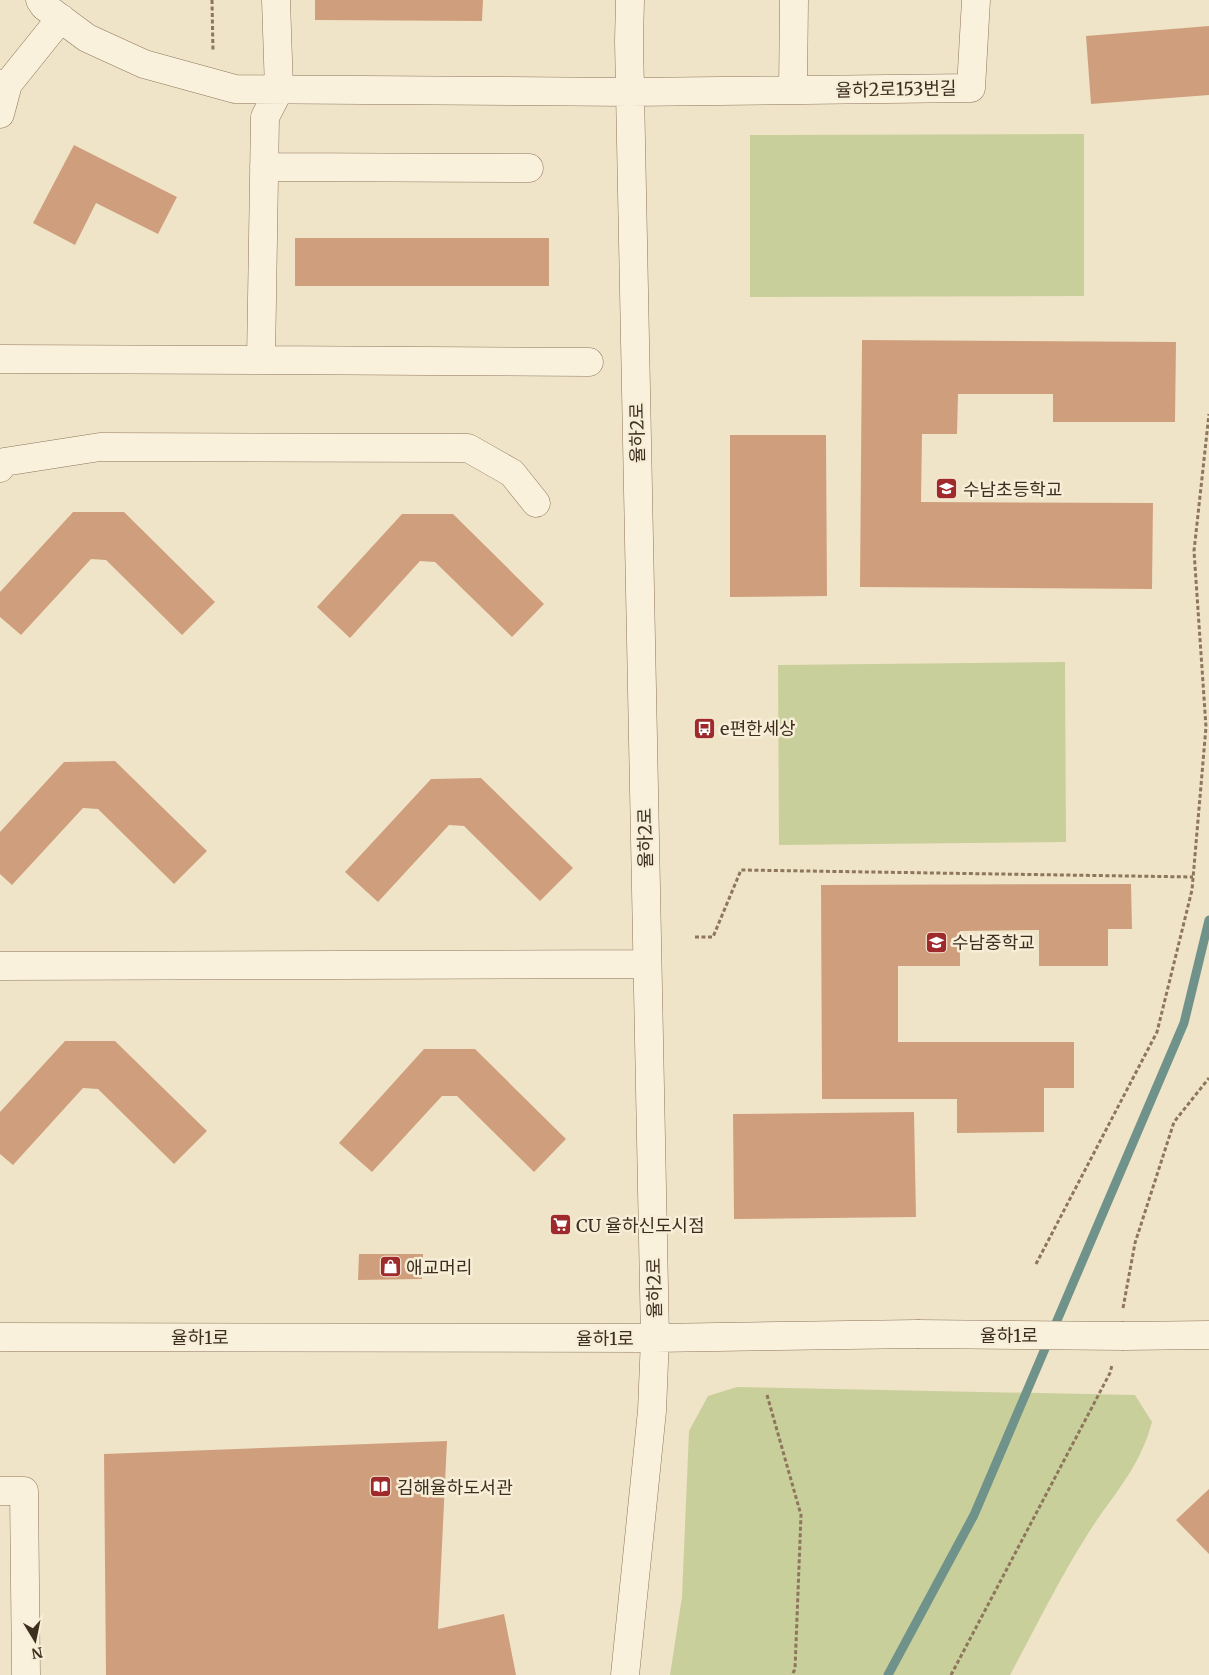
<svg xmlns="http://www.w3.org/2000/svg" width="1209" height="1675" viewBox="0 0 1209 1675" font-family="Merriweather,'Noto Sans KR',serif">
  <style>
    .green { fill: #c9cf9b }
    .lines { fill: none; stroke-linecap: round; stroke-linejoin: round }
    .stream { stroke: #6f938a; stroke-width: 9 }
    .building { fill: #cf9f7d }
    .minor-casing { stroke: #8d765c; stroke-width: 29 }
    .path { stroke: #8d765c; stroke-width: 3; stroke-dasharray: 4 2.5; stroke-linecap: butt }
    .minor { stroke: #faf1dc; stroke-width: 28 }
    .minor-bridge-casing { stroke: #8d765c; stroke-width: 29; stroke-linecap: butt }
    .minor-bridge { stroke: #faf1dc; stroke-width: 28 }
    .labels { text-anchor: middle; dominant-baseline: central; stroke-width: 5; stroke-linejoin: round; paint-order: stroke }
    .street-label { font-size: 18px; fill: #3d2e20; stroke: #f7eed8 }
    .poi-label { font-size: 18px; fill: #3d2e20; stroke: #f7eed8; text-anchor: start }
  </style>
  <rect width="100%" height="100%" fill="#f0e4c8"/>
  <path class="green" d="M1084 134V296L750 297V135Z
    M1065 662 1066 842 779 845 778 665Z
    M737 1387 1135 1395 1152 1422C1139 1471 1111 1496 1086 1537 1058 1581 1035 1629 1010 1675H670L682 1597 689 1431 708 1396Z"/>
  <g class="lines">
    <path class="stream" d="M888 1675 974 1515 1184 1023 1209 920"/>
  </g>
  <path class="building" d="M315 0H483L482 21 315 20Z
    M1209 26V95L1091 104 1086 36Z
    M74 145 177 197 158 234 96 203 75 245 33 223Z
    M295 238H549V286H295Z
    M862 340 1176 342 1175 422H1053V394H958L957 434H922L921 502 1153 503 1152 589 860 587Z
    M730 435H826L827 596 730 597Z
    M73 512H124L215 602 182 635 106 560 91 559 21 635 0 617V592Z
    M402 514H453L544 604 512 637 435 562 420 561 350 638 317 607Z
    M115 761 207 851 174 884 98 809 83 808 12 885 0 874V832L64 762Z
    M481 778 573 868 540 901 464 826 449 825 378 902 345 872 431 779Z
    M1131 884 1132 929H1108V966H1039V930L960 931V966H898V1042H1074V1088H1044V1132L957 1133V1099H822L821 885Z
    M65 1041H115L207 1131 174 1164 98 1089 83 1088 13 1165 0 1154V1112Z
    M424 1049H475L566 1139 534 1172 457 1096H442L372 1172 339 1143Z
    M914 1112 916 1217 734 1219 733 1114Z
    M359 1254H423L422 1279 358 1280Z
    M447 1441 438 1629 504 1614 516 1675H106L104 1454Z
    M1209 1489V1554L1176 1520Z"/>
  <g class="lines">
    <defs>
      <path id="minor" d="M40 0 44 6 87 38 144 64 235 89 630 92 971 88 976 0
        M0 84H8L61 18
        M793 90 794 0
        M0 114 8 84
        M264 167 529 168
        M0 359 261 360 265 117 279 90 276 0
        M261 360 589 362
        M0 468 4 462 100 447 468 448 512 473 536 503
        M0 966 647 964
        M1124 1336 1209 1335
        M0 1337 655 1338 917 1334
        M0 1491H24L26 1675
        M625 1675 652 1411 655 1338 629 41 630 0"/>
    </defs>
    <use href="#minor" class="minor-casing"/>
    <path class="path" d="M212 0 213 52
      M695 937H713L741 870 1193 877
      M1036 1264 1157 1032 1192 890 1206 727 1194 551 1209 414
      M1123 1308 1135 1243 1174 1122 1209 1078
      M767 1395 801 1515 795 1669 792 1675
      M951 1675 1110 1373 1112 1365"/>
    <use href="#minor" class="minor"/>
    <defs>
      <path id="minor-bridge" d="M917 1334 1124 1336"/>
    </defs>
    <use href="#minor-bridge" class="minor-bridge-casing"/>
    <use href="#minor-bridge" class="minor-bridge"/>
  </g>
  <defs>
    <symbol id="school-square" viewBox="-11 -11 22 22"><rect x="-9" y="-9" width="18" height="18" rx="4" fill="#9e2a2b" stroke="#f7eed8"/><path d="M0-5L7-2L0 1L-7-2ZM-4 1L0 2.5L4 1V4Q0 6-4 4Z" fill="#fff"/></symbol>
    <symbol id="bus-square" viewBox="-11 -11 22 22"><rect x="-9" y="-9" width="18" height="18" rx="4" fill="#9e2a2b" stroke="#f7eed8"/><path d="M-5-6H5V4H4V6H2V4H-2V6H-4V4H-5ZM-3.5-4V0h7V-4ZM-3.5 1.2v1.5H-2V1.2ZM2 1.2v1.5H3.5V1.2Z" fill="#fff"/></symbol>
    <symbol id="supermarket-square" viewBox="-11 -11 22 22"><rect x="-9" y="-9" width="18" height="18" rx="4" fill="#9e2a2b" stroke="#f7eed8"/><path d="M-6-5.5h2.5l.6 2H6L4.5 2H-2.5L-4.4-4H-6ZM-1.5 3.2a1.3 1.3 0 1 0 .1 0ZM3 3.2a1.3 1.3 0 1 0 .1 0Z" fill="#fff"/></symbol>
    <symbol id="shop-square" viewBox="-11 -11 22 22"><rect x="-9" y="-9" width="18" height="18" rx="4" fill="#9e2a2b" stroke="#f7eed8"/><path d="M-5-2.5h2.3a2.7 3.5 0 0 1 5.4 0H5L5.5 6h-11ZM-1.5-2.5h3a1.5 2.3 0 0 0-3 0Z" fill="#fff"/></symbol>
    <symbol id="library-square" viewBox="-11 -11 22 22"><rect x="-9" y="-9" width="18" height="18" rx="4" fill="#9e2a2b" stroke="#f7eed8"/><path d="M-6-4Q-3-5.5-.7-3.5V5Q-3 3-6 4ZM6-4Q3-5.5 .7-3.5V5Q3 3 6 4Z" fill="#fff"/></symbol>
  </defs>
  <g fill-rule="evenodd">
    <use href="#school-square" x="934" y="476" width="25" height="25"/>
    <use href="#bus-square" x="692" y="716" width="25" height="25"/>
    <use href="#school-square" x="924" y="930" width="25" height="25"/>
    <use href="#supermarket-square" x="548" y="1212" width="25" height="25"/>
    <use href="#shop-square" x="378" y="1254" width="25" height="25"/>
    <use href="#library-square" x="368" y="1474" width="25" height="25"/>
  </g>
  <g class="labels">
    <g class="street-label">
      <text transform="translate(896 89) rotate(-1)">율하2로153번길</text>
      <text transform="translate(637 433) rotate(-91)">율하2로</text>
      <text transform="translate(645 838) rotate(-91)">율하2로</text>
      <text transform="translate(654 1288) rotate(-91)">율하2로</text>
      <text x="1009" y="1335">율하1로</text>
      <text x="200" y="1337">율하1로</text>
      <text x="605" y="1338">율하1로</text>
    </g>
    <g class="poi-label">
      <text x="963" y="489">수남초등학교</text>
      <text x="720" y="728">e편한세상</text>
      <text x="952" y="942">수남중학교</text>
      <text x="576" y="1225">CU 율하신도시점</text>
      <text x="406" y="1267">애교머리</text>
      <text x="397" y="1487">김해율하도서관</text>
    </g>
  </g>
  <g transform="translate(35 1640) rotate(170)" stroke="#f7eed8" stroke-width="4" paint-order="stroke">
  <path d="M0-4L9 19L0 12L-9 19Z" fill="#3d2e20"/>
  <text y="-8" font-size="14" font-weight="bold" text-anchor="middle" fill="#3d2e20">N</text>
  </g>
</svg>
